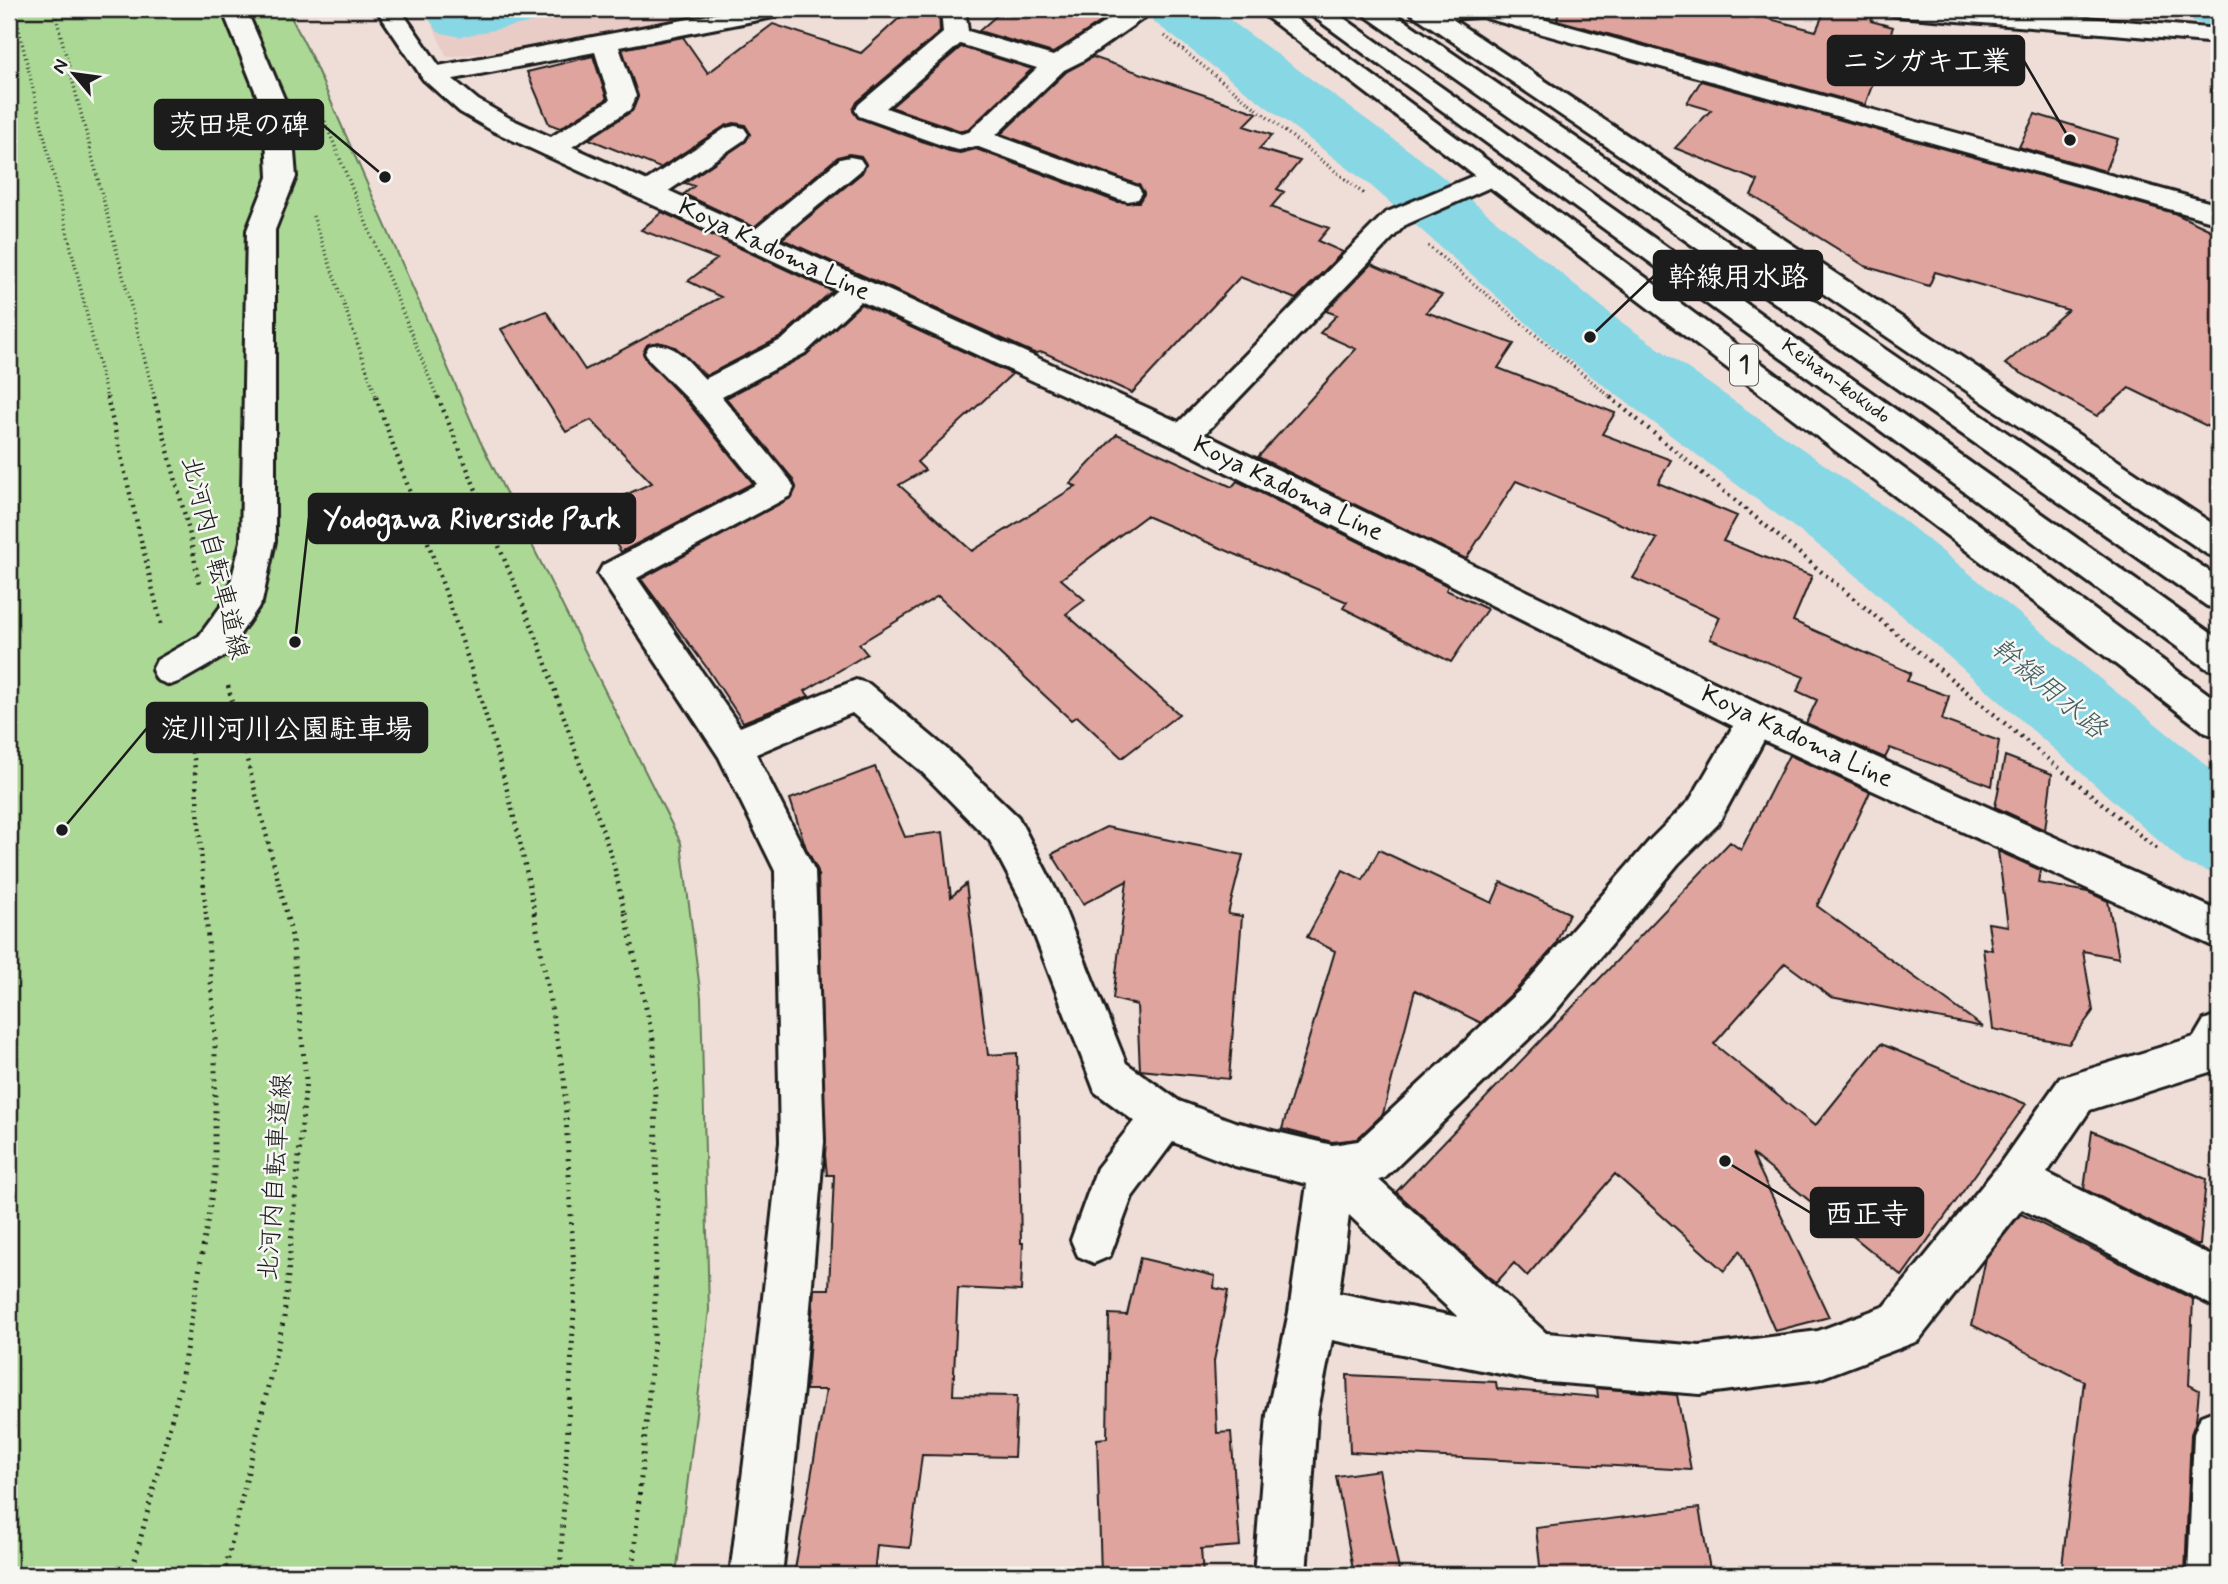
<svg xmlns="http://www.w3.org/2000/svg" width="2228" height="1584" viewBox="0 0 2228 1584" font-family="Mynerve,'Klee One',sans-serif">
  <style>
    .built { fill: #eaccc6 }
    .green { fill: #acd896; stroke: #647a59; stroke-width: 2 }
    .lines { fill: none; stroke-linecap: round; stroke-linejoin: round }
    .river { fill: #88d7e5; fill-rule: evenodd }
    .building { fill: #dea49d; stroke: #1c1c1c; stroke-width: 2 }
    .minor-casing { stroke: #1c1c1c; stroke-width: 6 }
    .major-casing { stroke: #1c1c1c; stroke-width: 6 }
    .highway-casing { stroke: #1c1c1c; stroke-width: 6 }
    .path-far2 { stroke: #1c1c1c; stroke-width: 3.5; stroke-dasharray: 1 3.5; stroke-linecap: butt }
    .path-far1 { stroke: #1c1c1c; stroke-width: 4.5; stroke-dasharray: 2 5; stroke-linecap: butt }
    .path { stroke: #1c1c1c; stroke-width: 5; stroke-dasharray: 2 6; stroke-linecap: butt }
    .minor { fill: #f6f6f2; fill-rule: evenodd }
    .major { fill: #f6f6f2; fill-rule: evenodd }
    .highway { fill: #f6f6f2; fill-rule: evenodd }
    .labels { text-anchor: middle; dominant-baseline: central; stroke-width: 5; stroke-linejoin: round; paint-order: stroke }
    .far-street-label { font-size: 21px; fill: #1c1c1c; stroke: #f6f6f2 }
    .shield { fill: #f6f6f2; stroke: #5d5d5c; stroke-width: 2 }
    .shield-label { font-size: 24px; font-weight: bold; fill: #1c1c1c }
    .street-label { font-size: 26px; fill: #1c1c1c; stroke: #f6f6f2 }
    .water-label { font-size: 28px; font-style: italic; fill: #425d62; stroke: #f6f6f2 }
    .leader { fill: none; stroke: #1c1c1c; stroke-width: 2.5 }
    .callout-dot { fill: #1c1c1c; stroke: #f6f6f2; stroke-width: 2.5 }
    .callout { fill: #1c1c1c; stroke: #1c1c1c; stroke-width: 2.5 }
    .callout-label { font-size: 28px; text-anchor: middle; font-weight: bold; fill: #fff }
  </style>
  <rect width="100%" height="100%" fill="#efddd8"/>
  <filter id="ink" filterUnits="userSpaceOnUse"><feTurbulence type="fractalNoise" baseFrequency=".0143" numOctaves="2"/><feDisplacementMap in="SourceGraphic" scale="14" xChannelSelector="R" yChannelSelector="G"/><feConvolveMatrix kernelMatrix="1 2 1 2 8 2 1 2 1" color-interpolation-filters="sRGB"/></filter>
  <g filter="url(#ink)">
    <path class="built" d="M425 9H742L535 47 447 57Z"/>
    <path class="green" d="M9 9H287L311 56 480 441 681 843 701 997 709 1310 676 1575H9Z"/>
    <g class="lines">
      <path class="river" d="M436 9H541L533 22 460 37 438 32 429 19Z
        M1146 9H1215L1418 157 1617 319 1902 519 2219 775V875L2184 863 1842 563 1563 355 1370 185 1154 22Z
        M2185 9H2219V27L2193 22Z"/>
    </g>
    <path class="building" d="M909 9H939L940 32 857 102 853 111 858 118 949 151 960 153 976 149 1117 202H1139L1144 194 1139 185 1001 134 1066 72 1093 57 1257 113 1244 126 1272 135 1259 149 1300 161 1277 189 1284 192 1271 207 1329 228 1318 241 1343 252 1296 299 1240 277 1132 393 1043 352 1034 353 782 239 862 173 866 164 861 156 849 154 838 157 754 227 684 194 694 186 685 183 746 141 750 133 745 125 734 123 725 126 660 168 589 139 632 111 638 97 622 49 683 37 708 73 773 24 861 53Z
      M1004 9H1121L1053 53 979 31Z
      M1559 9H1731L1816 31 1825 10H1875L1871 21 1893 27 1865 105 1557 20Z
      M961 47 1032 69 968 130 961 131 891 107Z
      M593 56 607 99 560 128 549 124 527 72Z
      M1701 81 2174 213 2219 234V432L2129 388 2097 416 2005 364 2068 310 1935 272 1929 286 1865 266 1751 195 1758 181 1675 148 1711 110 1687 103Z
      M2035 114 2118 139 2105 171 2019 147Z
      M662 212 832 291 781 337 706 376 675 347 658 342 647 345 643 352 647 361 689 404 753 483 621 552 594 509 652 483 591 420 566 432 501 329 546 311 585 370 721 297 688 281 717 259 641 230Z
      M1371 264 1442 295 1426 312 1514 344 1498 368 1615 413 1602 434 1671 460 1658 483 1737 516 1723 541 1812 576 1793 621 1911 673 1907 681 1949 696 1942 720 1999 741 1992 786 1890 748 1885 758 1806 723 1817 700 1797 691 1804 677 1710 639 1720 617 1633 578 1657 539 1516 481 1466 559 1258 457 1356 349 1320 333 1337 315 1326 311Z
      M861 304 1012 374 917 462 925 470 899 485 972 551 1076 486 1070 484 1117 434 1232 487 1237 481 1448 586 1446 590 1487 609 1451 662 1343 608 1347 602 1146 516 1061 579 1085 600 1066 614 1179 714 1122 758 1077 716 1071 720 938 596 859 644 867 654 805 691 809 696 743 722 707 668 641 579 792 497 796 487 792 478 726 398 806 355Z
      M1789 755 1870 792 1817 906 1983 1027 1831 997 1785 963 1714 1044 1815 1126 1881 1044 2026 1104 1902 1276 1752 1154 1829 1317 1775 1331 1740 1251 1724 1271 1615 1174 1527 1276 1514 1263 1496 1283 1396 1192 1730 842 1741 850Z
      M2005 756 2052 774 2045 830 1995 807Z
      M875 767 905 837 943 832 951 897 966 884 988 1055 1017 1053 1021 1243H1023L1021 1291 958 1288 953 1395 1017 1396 1014 1457 922 1455 910 1548 877 1545 874 1575H794L826 1390H806L814 1289H829L834 1175H827L825 1155 818 871 806 848 790 799Z
      M1106 827 1243 855 1228 914 1242 916 1229 1079 1140 1070 1137 1005 1113 999 1127 881 1083 904 1052 854Z
      M1379 850 1492 903 1501 882 1569 913 1555 946 1517 989 1481 1023 1415 990 1383 1114 1357 1139 1332 1142 1282 1129 1335 951 1307 937 1343 870 1363 880Z
      M1998 851 2040 870 2038 883 2088 892 2108 901 2119 958 2083 951 2093 1011 2069 1044 1993 1029 1983 948 1992 950 1988 923 2008 926Z
      M2092 1131 2206 1179 2200 1245H2196L2084 1189Z
      M2021 1214 2193 1299 2189 1385 2199 1390 2196 1421 2191 1434 2185 1575H2061L2084 1381 1972 1325 1986 1258Z
      M1140 1258 1215 1276 1214 1288 1228 1291 1214 1361 1217 1433 1231 1432 1240 1546 1201 1549 1203 1575H1101L1097 1439 1107 1438 1109 1314 1127 1315Z
      M1347 1375 1496 1382 1497 1389 1598 1397 1597 1388 1677 1395 1691 1470 1350 1452Z
      M1379 1470 1400 1575H1354L1336 1476Z
      M1699 1508 1711 1575H1541L1536 1528Z"/>
    <g class="lines">
      <defs>
        <path id="minor" d="M222 9H246L291 115 296 177 275 230V541L262 602 225 656 183 680 170 685 157 680 152 670 157 660 199 636 227 598 241 541 247 230 268 177 265 115Z
          M742 9H791L788 14 779 16 619 47 636 96 631 109 561 154 552 156 543 154 539 148 543 142 610 100 595 52 433 83 424 80 420 75 424 70 433 67Z
          M941 9H965L968 31 1053 56 1125 9H1146L1148 12 1145 17 1082 61 1064 70 996 135 1138 187 1142 193 1138 199 1128 201 1118 199 976 146 959 150 950 148 859 116 855 110 859 104 943 33ZM960 44 1037 68 969 132 961 134 886 108Z
          M1419 9H1506L2219 205V223L1482 17 1428 20 1419 18 1416 13Z
          M1886 9H1982L2219 29V43L1898 16 1889 14Z
          M735 126 744 128 748 134 744 140 658 198 648 200 638 198 634 192 638 186 726 128Z
          M850 157 860 159 864 165 860 171 767 248 757 251 747 248 743 242 747 236 840 159Z
          M1492 168 1502 170 1506 176 1502 182 1405 225 1194 445 1183 448 1172 445 1167 437 1172 429 1385 213Z
          M857 278 867 281 872 288 867 295 805 353 722 397 790 480 794 488 790 496 637 578 740 727 856 680 869 684 948 750 1018 817 1059 896 1126 1063 1179 1101 1235 1122 1332 1145 1358 1141 1519 991 1650 840 1690 800 1743 709 1756 705 1769 709 1775 720 1718 824 1678 864 1549 1019 1385 1178 1379 1180 1546 1333 1700 1346 1818 1331 1885 1306 1999 1165 2060 1078 2194 1037 2204 1020 2219 1014V1069L2090 1110 2047 1173 2219 1260V1309L2022 1209 1918 1341 1818 1379 1700 1394 1536 1381 1332 1340 1317 1415 1306 1575H1254L1267 1415 1289 1312 1307 1184 1235 1166 1173 1142 1132 1197 1110 1256 1094 1263 1078 1256 1071 1240 1097 1168 1134 1121 1095 1092 1021 900 990 841 922 772 852 713 756 754 815 871 824 1142 803 1389 782 1575H730L753 1389 780 1142 775 871 719 757 598 574 603 565 757 484 691 402 649 360 645 353 649 346C674 339 689 363 705 379L783 339 847 281ZM1349 1215 1458 1317 1339 1293Z
          M2219 1409V1575H2188L2194 1434 2201 1416Z"/>
        <path id="major" d="M376 9H400L442 70 478 100 511 119 1194 429 1769 709 2219 911V949L1743 731 1172 445 493 131 460 112 424 80Z"/>
        <path id="highway" d="M1256 9H1283L2219 702V737L2206 733Z
          M1303 9H1331L2219 639V672L2206 668Z
          M1360 9H1388L2219 578V609L2207 606 1363 14Z
          M1409 9H1437L2219 528V558L2207 554 1412 14Z"/>
      </defs>
      <use href="#minor" class="minor-casing"/>
      <use href="#major" class="major-casing"/>
      <use href="#highway" class="highway-casing"/>
      <path class="path-far2" d="M14 9 107 399
        M54 9 155 399
        M54 11 65 9
        M1165 36 1364 194
        M323 117 438 399
        M313 216 377 399
        M1428 246 1613 399"/>
      <path class="path-far1" d="M107 397 161 624
        M154 397 190 535 199 584
        M376 397C436 567 503 737 535 915
        M438 397 539 644 613 861 625 915
        M1610 397 2157 849
        M228 686 287 915
        M181 711 194 759 206 915"/>
      <path class="path" d="M534 913 564 1078 575 1291 560 1575
        M625 913 654 1044 657 1205 654 1338 632 1575
        M131 1575 180 1387 215 1175V1037L206 913
        M224 1575 284 1318 306 1080 292 936 286 913"/>
      <use href="#minor" class="minor"/>
      <use href="#major" class="major"/>
      <use href="#highway" class="highway"/>
    </g>
  </g>
  <g class="labels">
    <g class="far-street-label">
      <text transform="translate(1836 381) rotate(36)">Keihan-kokudo</text>
    </g>
    <rect class="shield" x="1730" y="344.5" width="28" height="41" rx="5"/>
    <g class="shield-label">
      <text x="1744" y="365">1</text>
    </g>
    <g class="street-label">
      <text transform="translate(774 250) rotate(25)">Koya Kadoma Line</text>
      <text transform="translate(1288 489) rotate(26)">Koya Kadoma Line</text>
      <text transform="translate(214 558) rotate(76)">北河内自転車道線</text>
      <text transform="translate(1797 737) rotate(25)">Koya Kadoma Line</text>
      <text transform="translate(276 1177) rotate(-86)">北河内自転車道線</text>
    </g>
    <g class="water-label">
      <text transform="translate(2048 689) rotate(40)">幹線用水路</text>
    </g>
  </g>
  <path class="leader" d="M2070 140L2024 61M385 177L323 125M1590 337L1654 276M295 642L309 518M62 830L147 728M1725 1161L1811 1213"/>
  <g class="callout-dot">
    <circle cx="2070" cy="140" r="7"/>
    <circle cx="385" cy="177" r="7"/>
    <circle cx="1590" cy="337" r="7"/>
    <circle cx="295" cy="642" r="7"/>
    <circle cx="62" cy="830" r="7"/>
    <circle cx="1725" cy="1161" r="7"/>
  </g>
  <g class="callout">
    <rect x="1828" y="36" width="196" height="49" rx="7"/>
    <rect x="155" y="100" width="168" height="49" rx="7"/>
    <rect x="1654" y="251" width="168" height="49" rx="7"/>
    <rect x="309" y="494" width="326" height="49" rx="7"/>
    <rect x="147" y="703" width="280" height="49" rx="7"/>
    <rect x="1811" y="1188" width="112" height="49" rx="7"/>
  </g>
  <g class="callout-label">
    <text x="1926" y="70">ニシガキ工業</text>
    <text x="239" y="134">茨田堤の碑</text>
    <text x="1738" y="286">幹線用水路</text>
    <text x="472" y="528">Yodogawa Riverside Park</text>
    <text x="287" y="738">淀川河川公園駐車場</text>
    <text x="1867" y="1223">西正寺</text>
  </g>
  <rect width="2228" height="1584" fill="none" stroke="#f6f6f2" stroke-width="35"/>
  <rect x="18" y="18" width="2193" height="1549" fill="none" stroke="#1c1c1c" stroke-width="2.5" filter="url(#ink)"/>
  <g transform="translate(74 74) rotate(299)" stroke="#f6f6f2" stroke-width="5" paint-order="stroke">
  <path d="M0-5L12 26L0 18L-12 26Z" fill="#1c1c1c"/>
  <text y="-10" font-size="19" font-weight="bold" text-anchor="middle" fill="#1c1c1c">N</text>
  </g>
</svg>
